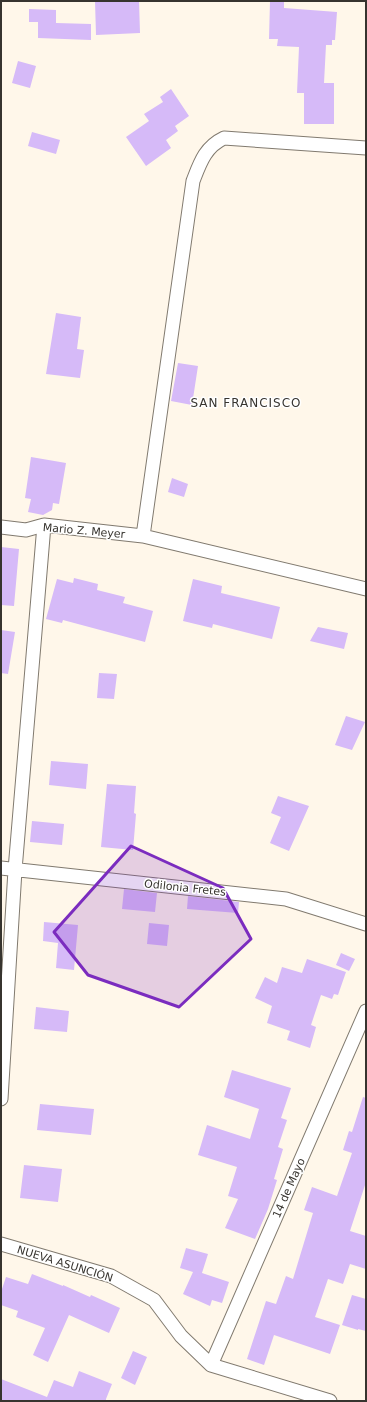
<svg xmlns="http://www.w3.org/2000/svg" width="367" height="1402" viewBox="0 0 367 1402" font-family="'DejaVu Sans',sans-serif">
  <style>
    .building { fill: #d6baf8 }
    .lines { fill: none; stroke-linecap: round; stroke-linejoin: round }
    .street-casing { stroke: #817a6f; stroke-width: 15 }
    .street { stroke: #fff; stroke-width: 13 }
    .marked { fill: #7b2cbf; fill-opacity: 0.2; stroke: #7b2cbf; stroke-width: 3; stroke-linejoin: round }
    .labels { text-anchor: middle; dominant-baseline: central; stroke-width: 3; stroke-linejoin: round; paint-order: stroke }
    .street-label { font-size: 11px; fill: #37342f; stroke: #fff }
    .neighbourhood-label { font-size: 12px; letter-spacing: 1px; fill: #37342f; stroke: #fff }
  </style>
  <rect width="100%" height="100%" fill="#fff7ea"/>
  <path class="building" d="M95 1H139L140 33 96 35Z
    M270 1H284V8L337 12 335 40H332V45H326L324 83H334V124H304V93H297L299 47 277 46 278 39H269Z
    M29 9 56 10V23L91 24V40L38 38V22H29Z
    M18 61 36 66 30 88 12 83Z
    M171 89 189 116 175 126 178 131 166 140 171 148 146 166 126 137 149 121 144 114 163 102 160 97Z
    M32 132 60 140 56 154 28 146Z
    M56 313 81 317 77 349 84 350 80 378 46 374Z
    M178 363 198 366 192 405 171 401Z
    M31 457 66 463 59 504 53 503 52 510 43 515 28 512 31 499 25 498Z
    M172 478 188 484 184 497 168 492Z
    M1 547 19 549 14 606 1 605Z
    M74 578 98 584 97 590 125 597 123 603 153 611 145 642 63 620 62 623 46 619 57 579 73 583Z
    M193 579 222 586 221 593 280 607 272 639 213 624 212 628 183 621Z
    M318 627 348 633 344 649 310 641Z
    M1 630 15 632 8 674 1 673Z
    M99 673 117 674 114 699 97 698Z
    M346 716 365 722 352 750 335 745Z
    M51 761 88 764 86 789 49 785Z
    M107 784 136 786 134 813 136 814 133 850 101 847Z
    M278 796 309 806 289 851 270 843 281 817 271 813Z
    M32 821 64 824 62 845 30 842Z
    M124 889 157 893 155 912 122 909Z
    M188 896 239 902 238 913 187 909Z
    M44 922 78 925 74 970 56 968 58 943 43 941Z
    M149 923 169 925 167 946 147 944Z
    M341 953 355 959 349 971 336 965Z
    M307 959 346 972 338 995 334 994 332 999 321 995 311 1025 316 1027 310 1048 287 1040 290 1031 267 1023 272 1006 255 998 265 977 277 983 282 967 302 973Z
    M36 1007 69 1011 67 1032 34 1029Z
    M232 1070 291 1088 281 1118 287 1120 278 1147 283 1149 274 1179 277 1180 268 1209 255 1239 225 1228 238 1199 228 1196 237 1167 198 1155 207 1125 250 1139 259 1109 224 1097Z
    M363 1097 366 1098V1182L350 1231 366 1236V1269L350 1264 343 1284 328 1279 315 1317 340 1325 330 1354 274 1335 264 1365 247 1359 266 1301 276 1304 286 1276 293 1279 313 1213 304 1210 312 1187 337 1196 352 1153 343 1150 349 1131 352 1132Z
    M40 1104 94 1109 91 1135 37 1130Z
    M24 1165 62 1169 58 1202 20 1198Z
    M186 1248 208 1254 202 1273 229 1282 222 1303 212 1300 210 1306 183 1294 193 1272 180 1268Z
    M32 1274 63 1286V1285L90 1297 91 1295 120 1308 109 1333 69 1315 48 1362 33 1355 45 1328 16 1317 18 1311 1 1305V1292L6 1277 28 1284Z
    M352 1295 366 1299V1331L358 1329V1330L342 1325Z
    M133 1351 147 1357 135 1385 121 1378Z
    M79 1371 112 1384 106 1399V1401H1V1379L47 1397 54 1380 73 1387Z"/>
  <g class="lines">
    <defs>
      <path id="street" d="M1 527 26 530 44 525 143 536 366 589
        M143 536 193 181C200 163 205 147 224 138L366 148
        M1 868 286 899 366 924
        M1 1099 15 870 44 525
        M1 1244 111 1276 154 1300 181 1336 211 1365 330 1401
        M211 1365 366 1011"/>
    </defs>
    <use href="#street" class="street-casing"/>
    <use href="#street" class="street"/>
  </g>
  <path class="marked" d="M131 846 223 888 251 939 179 1007 88 975 54 932Z"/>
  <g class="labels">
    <g class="street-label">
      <text transform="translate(84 531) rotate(5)">Mario Z. Meyer</text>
      <text transform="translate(185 888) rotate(6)">Odilonia Fretes</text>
      <text transform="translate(289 1188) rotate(-66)">14 de Mayo</text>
      <text transform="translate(65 1264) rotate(17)">NUEVA ASUNCIÓN</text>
    </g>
    <g class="neighbourhood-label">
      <text x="246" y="403">SAN FRANCISCO</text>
    </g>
  </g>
  <rect width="367" height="1402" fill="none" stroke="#37342f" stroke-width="4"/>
</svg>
